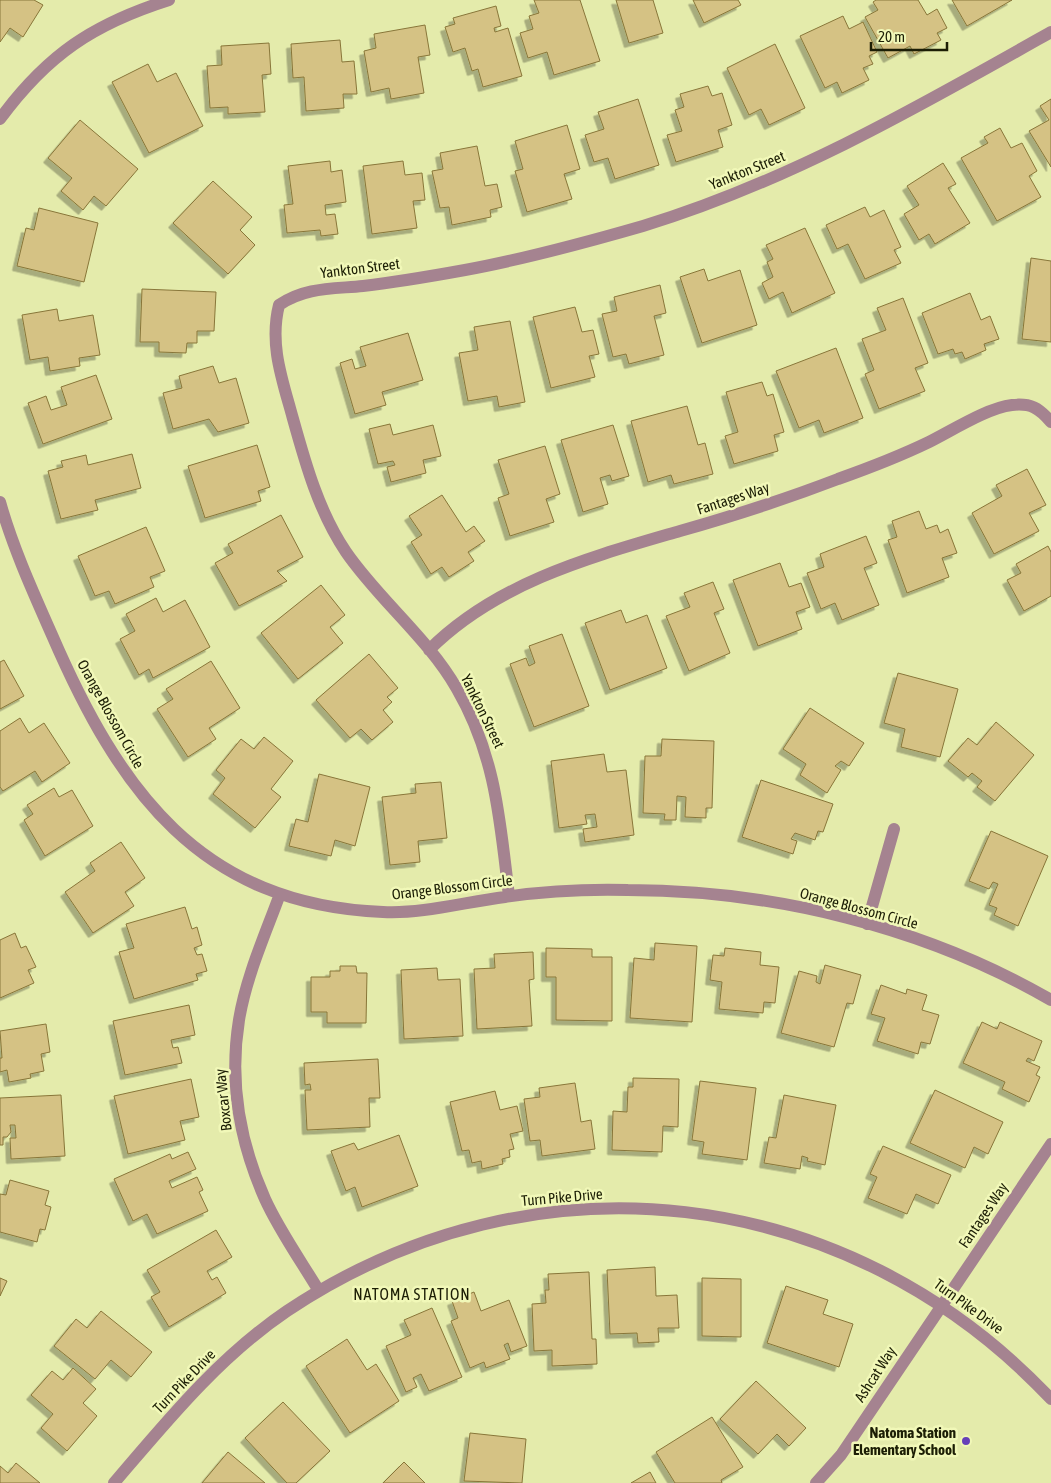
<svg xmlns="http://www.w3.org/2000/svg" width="1051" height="1483" viewBox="0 0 1051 1483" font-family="'Asap Condensed',sans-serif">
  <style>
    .building { fill: #d5c284; stroke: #887639; filter: url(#shadow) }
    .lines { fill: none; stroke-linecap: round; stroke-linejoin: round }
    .minor { stroke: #a58390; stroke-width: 12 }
    .poi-dot { fill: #6640b8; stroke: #f1f8b8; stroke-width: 2 }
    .labels { text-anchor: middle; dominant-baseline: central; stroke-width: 5; stroke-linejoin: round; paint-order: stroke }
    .street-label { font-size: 15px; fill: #1c1e05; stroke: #f1f8b8 }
    .poi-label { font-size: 15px; font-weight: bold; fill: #1c1e05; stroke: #f1f8b8; text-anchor: end }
    .neighbourhood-label { font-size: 16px; letter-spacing: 1px; fill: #1c1e05; stroke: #f1f8b8 }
  </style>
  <defs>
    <filter id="shadow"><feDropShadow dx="-4.5" dy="4.5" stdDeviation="0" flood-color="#0004"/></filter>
  </defs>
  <rect width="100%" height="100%" fill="#e4ebab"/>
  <path class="building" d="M0 0H34L43 5 23 37 10 28 0 42Z
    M534 0H580L600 61 554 75 547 52 528 58 520 33 533 29 529 16 539 13Z
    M616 0H653L663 33 629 43Z
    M693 0H738L741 5 704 23Z
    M876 0H918L927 15 937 9 947 28 937 33 941 40 914 54 910 46 888 58 865 17 878 10 873 2Z
    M952 0H1012L967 26Z
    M496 6 501 26 494 28 495 32 508 28 522 76 483 87 478 69 472 71 465 48 453 52 445 27 455 24 453 18Z
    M843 16 849 29 863 22 877 52 869 56 873 64 863 68 869 80 842 93 837 82 825 88 800 36Z
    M425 25 430 55 418 57 424 93 391 99 389 88 371 92 364 51 376 48 374 34Z
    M340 40 342 62 354 61 357 94H343L344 108 306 111 304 77 293 78 291 44Z
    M269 43 271 74 262 75 265 112 228 114V107L210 108 207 66 222 65 221 46Z
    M775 44 805 108 769 125 761 109 749 115 727 68Z
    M148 64 157 82 176 73 203 126 149 153 112 82Z
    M708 86 712 96 722 93 732 125 718 130 723 147 676 162 667 135 682 131 675 110 684 107 680 94Z
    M638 99 659 165 615 179 608 158 594 162 585 135 604 129 598 112Z
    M1051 99V167L1029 131 1049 120 1040 106Z
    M80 120 138 169 106 206 94 196 83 210 61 191 72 178 48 158Z
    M567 125 580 169 564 174 572 199 527 212 515 171 523 169 515 141Z
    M1000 128 1011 148 1022 143 1037 171 1029 176 1041 197 997 221 961 158 988 143 984 137Z
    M477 146 485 186 497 184 502 207 490 210 491 217 452 225 449 207 440 208 432 171 443 169 440 153Z
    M330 161 331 172 342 170 346 202 325 205 326 215 335 214 338 234 321 236 320 230 287 233 284 205 293 204 288 166Z
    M403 161 405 175 422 173 425 200 413 201 417 228 372 234 363 166Z
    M943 163 956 184 948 188 970 223 935 244 929 234 919 240 904 214 919 205 907 186Z
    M213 181 252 217 240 230 255 245 228 274 173 223Z
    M865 207 870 217 884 210 901 247 894 250 901 263 865 279 848 244 837 249 826 225Z
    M39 208 98 223 84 282 17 266 26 228 34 230Z
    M805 228 835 293 792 313 783 292 769 299 762 283 773 277 767 262 773 259 766 245Z
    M1031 258 1051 261V342L1022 339Z
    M704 269 708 281 740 270 757 325 702 343 680 277Z
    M660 285 666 313 654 316 664 355 629 364 626 354 613 357 602 314 617 311 614 297Z
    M142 289 216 292 214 331H197V343H187L186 353 159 352V342H140Z
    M970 293 981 320 990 316 999 339 984 344 986 350 965 359 962 352 955 354 953 349 938 354 922 313Z
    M903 298 928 363 915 368 925 391 879 409 865 374 874 370 862 339 886 330 877 308Z
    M575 307 582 332 593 330 599 354 589 356 595 377 551 388 533 317Z
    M57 309 59 321 93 315 100 355 79 358 80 366 50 371 48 357 30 360 22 315Z
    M510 321 525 402 499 407 497 396 468 401 459 353 478 350 474 327Z
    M408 333 423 380 382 392 386 405 355 414 340 363 352 359 355 369 366 366 360 347Z
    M836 348 863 418 824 433 819 420 799 428 776 371Z
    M213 366 219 383 236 378 249 423 218 432 209 419 173 429 163 393 182 388 179 376Z
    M96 375 112 419 43 444 28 403 46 396 51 410 67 405 61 387Z
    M762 382 767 396 773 394 784 432 774 435 778 451 734 464 725 436 738 432 726 392Z
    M687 406 698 445 705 443 713 474 674 484 671 475 648 482 631 421Z
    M390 424 393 435 433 425 441 456 423 460 426 473 391 482 387 467 395 465 393 461 378 464 369 429Z
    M613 425 629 476 612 481 610 475 600 478 608 504 583 512 561 440Z
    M257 445 270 487 258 491 261 501 205 518 188 466Z
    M545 446 560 494 546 499 554 522 510 536 498 498 509 494 498 460Z
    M132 454 141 488 95 500 98 510 61 519 48 471 63 467 61 461 86 455 88 465Z
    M1027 469 1046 505 1029 513 1039 531 994 554 972 513 1002 496 996 485Z
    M442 495 466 532 474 526 485 541 468 552 474 561 449 577 442 567 431 574 411 542 422 535 409 516Z
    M919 511 926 529 937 525 940 533 948 529 957 553 942 558 949 577 907 593 888 540 897 537 892 521Z
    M281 515 303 557 277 571 287 581 239 606 215 563 233 553 228 544Z
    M146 527 165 571 150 577 154 587 115 604 109 591 95 596 78 556Z
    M866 536 877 563 864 568 879 605 842 620 835 603 821 609 807 573 824 567 820 554Z
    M1048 546 1051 552V596L1024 611 1007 580 1021 573 1016 564Z
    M780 563 789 587 801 583 810 607 796 612 802 629 758 646 733 580Z
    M713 582 724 609 714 613 730 653 689 671 666 616 690 607 684 593Z
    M321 585 345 615 330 627 343 643 298 679 261 633Z
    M156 598 163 612 185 600 210 647 153 678 149 669 139 675 120 639 135 631 126 614Z
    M621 610 626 623 647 615 667 668 610 690 585 623Z
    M562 634 589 706 534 727 510 664 526 658 529 666 535 663 529 646Z
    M369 654 398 688 387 697 392 702 383 710 393 722 372 740 361 729 350 738 316 700Z
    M4 660 24 696 0 709V662Z
    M211 661 240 708 209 728 216 739 188 757 157 709 173 699 166 689Z
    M898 673 958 689 940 757 901 747 905 729 884 723Z
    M810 708 864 743 849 766 841 761 835 766 841 770 827 793 800 775 806 764 783 749Z
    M20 718 29 733 44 723 70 763 42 782 35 771 3 791 0 787V731Z
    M996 722 1034 755 995 801 977 787 982 781 972 773 968 777 948 761 968 738 977 745Z
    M264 737 293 761 271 789 281 797 255 828 213 794 225 778 216 770 241 739 254 749Z
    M662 739 714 741 712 808H706V818L685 817 686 797 677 796 676 820H664L665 814 643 813 645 756H661Z
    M604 754 607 772 626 770 634 835 585 842 583 829 597 827 595 814 585 815 587 824 559 828 551 761Z
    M319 774 370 787 355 846 335 840 331 856 289 846 296 819 308 822Z
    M761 780 833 804 823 832 818 831 815 840 795 833 791 839 797 841 793 854 742 837Z
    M441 782 447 838 418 841 420 862 390 865 382 797 416 793 415 784Z
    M54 788 59 797 72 790 93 826 45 856 24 820 33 814 27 805Z
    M991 831 1048 856 1018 926 994 915 997 908 989 905 998 884 993 882 989 889 969 881Z
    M121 842 145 878 125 892 134 906 93 933 65 892 95 871 90 863Z
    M185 907 192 929 197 927 202 945 194 948 197 955 202 954 207 971 196 974 198 980 134 999 119 952 134 948 126 924Z
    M15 933 21 948 26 946 36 967 28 970 34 983 0 998V940Z
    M655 943 697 946 692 1022 630 1018 634 958 654 960Z
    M546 948 592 949V957H612V1021L556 1020V977H546Z
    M725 948 761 952 760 965 779 967 775 1003 764 1002 763 1013 719 1009 722 982 710 980 713 955 724 956Z
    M533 952 534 979 529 980 532 1026 477 1029 474 969 495 968 494 954Z
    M825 965 861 975 853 1004 847 1003 834 1047 781 1033 799 971 817 976 816 982 820 984Z
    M340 966H356L357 973H367L366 1023H327V1012H311V977H330V971H340Z
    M437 968 438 980 460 979 463 1036 404 1039 401 970Z
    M881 985 906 994 907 989 927 995 922 1010 939 1015 930 1044 921 1042 918 1054 877 1041 885 1018 871 1014Z
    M189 1005 195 1035 171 1040 173 1048 178 1047 182 1063 125 1075 113 1021Z
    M982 1022 997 1029 1000 1022 1042 1041 1034 1061 1028 1058 1026 1061 1040 1067 1036 1075 1040 1077 1029 1102 1002 1089 1005 1082 963 1063Z
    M46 1024 50 1052 41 1054 44 1071 30 1074 31 1078 9 1082 7 1070 0 1072V1058H2L0 1031Z
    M378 1059 380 1098H369L370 1127 307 1130 305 1090H311L310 1084 305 1085 304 1063Z
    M633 1078 679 1079 678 1127 663 1126 662 1152 612 1150 613 1111 627 1112 628 1087H633Z
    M191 1079 199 1117 180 1121 185 1140 128 1154 114 1096Z
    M700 1081 756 1088 747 1160 702 1154 704 1142 692 1140Z
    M575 1083 581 1122 591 1120 595 1149 542 1156 540 1140 530 1141 524 1099 540 1097 539 1088Z
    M935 1090 1003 1122 988 1154 974 1147 965 1168 910 1143Z
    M495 1091 500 1110 517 1106 523 1131 510 1134 514 1149 509 1150 510 1157 502 1159 503 1164 482 1169 481 1161 472 1163 469 1150 462 1151 450 1102Z
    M61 1095 65 1156 11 1159 10 1138H16L15 1125H10L11 1132 7 1137H3V1145H0V1098Z
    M784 1095 836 1105 825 1165 807 1161 808 1158 802 1156 800 1169 764 1163 769 1137 776 1138Z
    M399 1135 418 1186 362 1207 355 1187 346 1191 331 1151 354 1143 358 1150Z
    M883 1146 951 1175 938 1204 916 1194 907 1214 868 1198 877 1177 870 1174Z
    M188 1152 196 1169 169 1181 172 1188 197 1177 203 1190 199 1192 208 1211 157 1234 147 1214 133 1221 114 1179 170 1154 172 1159Z
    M10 1180 49 1191 45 1205 51 1207 45 1230 40 1229 37 1242 0 1232V1194L6 1195Z
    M216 1230 232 1257 207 1271 212 1280 217 1277 226 1293 169 1327 151 1297 160 1292 147 1270Z
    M655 1267 656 1296 677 1295 679 1328H658L659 1342 638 1343 637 1333 610 1334 607 1270Z
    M589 1272 592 1339H596L597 1364 552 1366V1350L534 1351 532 1304 546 1303 545 1290H549L548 1274Z
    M0 1278 7 1281 0 1296Z
    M702 1278 741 1279V1337L702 1336Z
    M786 1286 828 1300 823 1314 853 1324 839 1367 767 1343Z
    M474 1292 481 1311 509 1300 527 1346 511 1352 508 1343 504 1345 510 1359 486 1368 484 1362 470 1368 451 1321 458 1318 452 1301Z
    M432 1308 462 1377 429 1391 421 1374 413 1378 417 1387 406 1392 386 1346 411 1335 404 1320Z
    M101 1311 152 1352 131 1377 111 1360 95 1379 54 1346 76 1319 87 1328Z
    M347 1339 367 1370 376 1364 399 1401 350 1433 306 1366Z
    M73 1368 96 1389 83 1403 97 1416 67 1451 41 1428 53 1414 31 1395 52 1371 63 1380Z
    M756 1381 806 1428 789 1446 777 1434 758 1454 720 1419Z
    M283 1402 330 1451 296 1483H287L245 1438Z
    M712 1417 743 1467 721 1480 722 1483H675L656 1452Z
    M470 1433 526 1439 522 1483 464 1481Z
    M228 1452 265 1483H202Z
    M404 1462 425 1483H383Z
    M16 1463 40 1483H0V1466L8 1473Z
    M650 1472 656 1483H631Z"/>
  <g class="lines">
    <path class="minor" d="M0 119C47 55 93 24 169 0
      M0 502C13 548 33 592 52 635 119 790 200 905 383 912 423 914 465 902 505 897 545 891 587 889 628 890 773 890 925 927 1051 1000
      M429 650C497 582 591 557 680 531 733 516 786 499 838 479 869 468 900 456 929 442 953 430 987 408 1012 405 1031 403 1039 408 1051 422
      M280 894C265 935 246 977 239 1020 229 1082 240 1143 265 1199 279 1230 301 1261 319 1291
      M509 896C500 822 496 756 457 689 428 638 379 600 346 552 317 509 304 458 290 408 280 373 270 341 279 305 305 287 333 289 363 286 397 282 432 276 465 270 525 259 584 243 643 226 788 182 920 106 1051 32
      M867 924 894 829
      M114 1483C167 1421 219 1357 287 1311 534 1146 848 1183 1051 1399
      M816 1483 841 1455 1051 1144"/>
  </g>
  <circle class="poi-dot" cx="966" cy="1441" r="5"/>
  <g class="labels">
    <g class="street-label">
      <text transform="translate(747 170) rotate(-22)">Yankton Street</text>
      <text transform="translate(360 268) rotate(-7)">Yankton Street</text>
      <text transform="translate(733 498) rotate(-18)">Fantages Way</text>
      <text transform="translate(483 711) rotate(64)">Yankton Street</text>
      <text transform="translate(111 714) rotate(61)">Orange Blossom Circle</text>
      <text transform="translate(452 887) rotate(-7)">Orange Blossom Circle</text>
      <text transform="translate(859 908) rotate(15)">Orange Blossom Circle</text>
      <text transform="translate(223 1100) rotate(-96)">Boxcar Way</text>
      <text transform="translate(562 1197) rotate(-5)">Turn Pike Drive</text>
      <text transform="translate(983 1215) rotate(-56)">Fantages Way</text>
      <text transform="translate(969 1306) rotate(36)">Turn Pike Drive</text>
      <text transform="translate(875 1374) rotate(-57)">Ashcat Way</text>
      <text transform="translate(184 1381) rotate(-46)">Turn Pike Drive</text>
    </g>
    <g class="poi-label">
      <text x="956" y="1432">Natoma Station<tspan x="956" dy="17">Elementary School</tspan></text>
    </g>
    <g class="neighbourhood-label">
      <text x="412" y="1294">NATOMA STATION</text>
    </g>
  </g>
  <path d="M871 42v8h76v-8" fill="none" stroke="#1c1e05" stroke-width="2.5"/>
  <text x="878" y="42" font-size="15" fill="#1c1e05" stroke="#f1f8b8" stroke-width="4" paint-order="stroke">20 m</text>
</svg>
